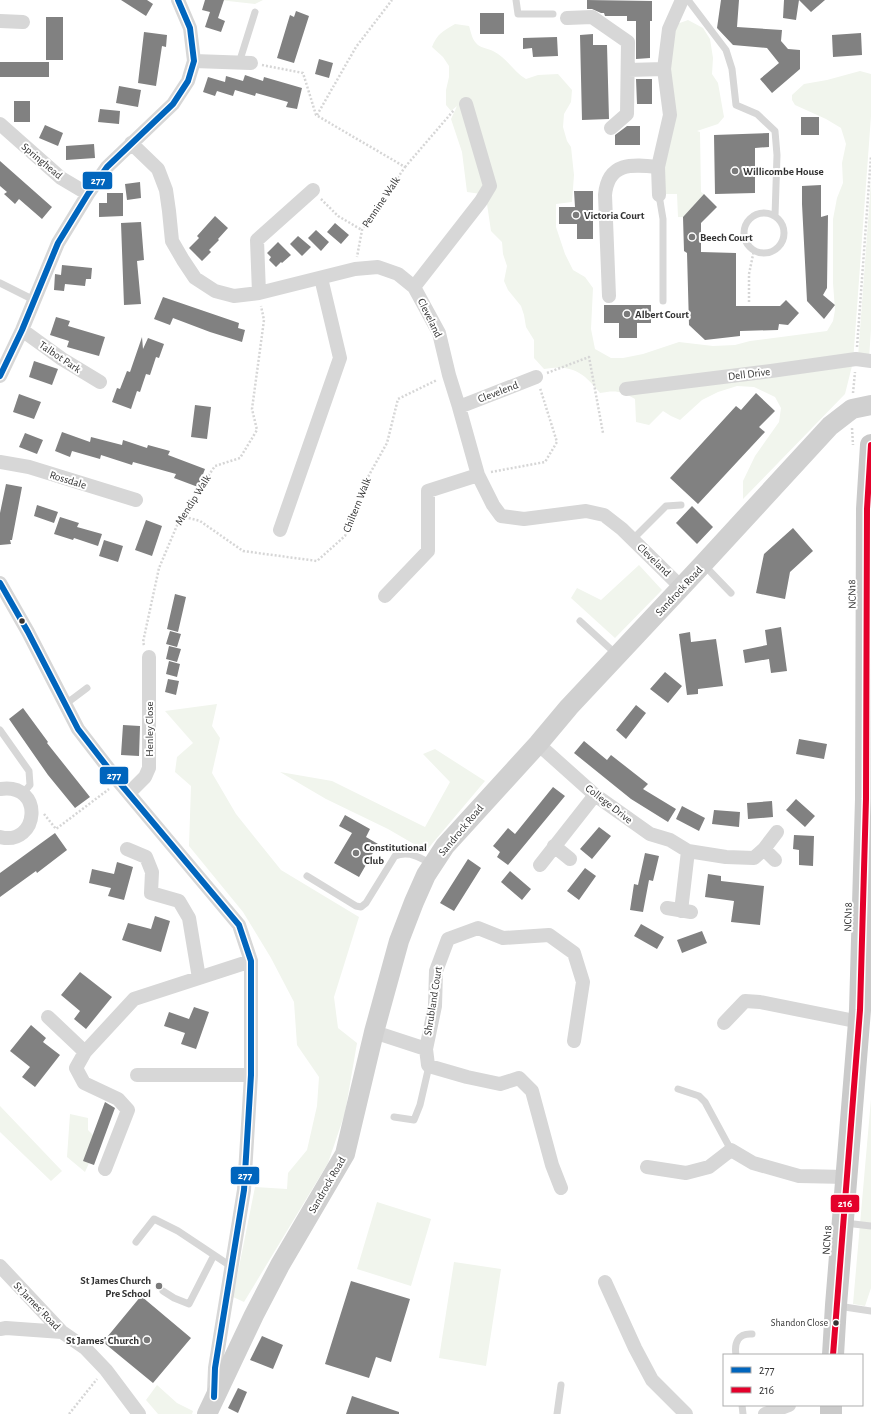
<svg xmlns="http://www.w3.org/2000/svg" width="871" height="1414" viewBox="0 0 871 1414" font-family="'Alegreya Sans',sans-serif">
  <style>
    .green { fill: #f1f5ed }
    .building { fill: #818181 }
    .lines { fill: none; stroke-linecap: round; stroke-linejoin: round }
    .path { stroke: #d6d6d6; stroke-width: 2.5; stroke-dasharray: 2 2; stroke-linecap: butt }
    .lane { stroke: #d7d7d7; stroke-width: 7 }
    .street { stroke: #d7d7d7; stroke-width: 14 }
    .secondary { stroke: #d0d0d0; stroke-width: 20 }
    .primary { stroke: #cacaca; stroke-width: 22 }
    .bus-1-casing { stroke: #fff; stroke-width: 9 }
    .bus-2-casing { stroke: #fff; stroke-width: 9 }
    .bus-1 { stroke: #0065bd; stroke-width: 6 }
    .bus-2 { stroke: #e4002b; stroke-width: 6 }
    .poi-dot { fill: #7a7a7a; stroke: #fff; stroke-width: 1.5 }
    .bus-dot { fill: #333; stroke: #fff; stroke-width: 1.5 }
    .labels { text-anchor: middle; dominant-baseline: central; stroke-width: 4; stroke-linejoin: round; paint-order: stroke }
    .bus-label { font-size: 10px; fill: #333; stroke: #fff; text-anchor: end }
    .street-label { font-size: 11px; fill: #333; stroke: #fff }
    .poi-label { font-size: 11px; font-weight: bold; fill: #333; stroke: #fff; text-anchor: start }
    .line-badge { stroke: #fff; stroke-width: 1.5 }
    .badge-label { font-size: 11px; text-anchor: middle; font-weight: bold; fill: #fff }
  </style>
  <rect width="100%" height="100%" fill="#fff"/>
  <path class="green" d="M219 0H263L255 4Z
    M688 20 703 28 710 39 713 58 712 74 718 83 724 117 718 124 697 131 700 132 701 192 704 194 683 217H678L677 194H662L666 69 677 24Z
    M455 24 469 26C471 32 472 39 476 43 480 48 487 48 493 51 506 57 514 72 526 79L538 75 558 74 572 90 571 102 564 114 563 127 567 141 571 147 574 175 572 202 556 204V227L565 254 573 270 585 277 593 288 591 329 595 349 611 358H623L643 354 679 342 713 346 735 345 750 341 827 331 833 321 835 310 833 283V219L837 198 843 183 842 163 846 144 841 128 826 119 795 105 792 100V95L804 84 827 80 860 71 871 74V116L853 362 845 394 743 499V481L755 456 779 422 781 408 775 397 754 387 737 386 718 392 702 400 680 420 671 416 663 411 649 425 636 422 635 399C622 391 615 390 600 393 582 371 572 365 544 369L534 358V340L526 327 524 315 521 306 508 290 504 281 507 266 503 254 502 242 491 231 487 204 481 194 467 192 462 152 451 119 457 106 451 111 446 105V90L449 77V66L443 57 432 47C437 34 443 31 455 24Z
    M871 181V329L869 359 858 357Z
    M639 565 662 590 615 638 571 598 577 588 601 600Z
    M217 704 212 726 220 738 212 773 236 814 281 870 359 917 334 997 338 1028 357 1043 345 1113 328 1163 244 1302 233 1297 255 1187 287 1189 288 1173 307 1150 317 1106 319 1077 297 1045 294 1002 271 958 243 912 189 846 191 786 175 772 177 757 193 743 165 711Z
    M435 749 485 781 426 851 388 829 326 799 280 772 332 781 425 827 450 782 423 754Z
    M871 1099V1288L865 1306 853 1304Z
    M0 1106 62 1171 51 1181 0 1132Z
    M70 1114 88 1118V1130L99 1141 85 1172 67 1157Z
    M377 1202 431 1219 411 1286 357 1269Z
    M454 1262 501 1269 486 1366 439 1358Z
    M157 1385 177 1403 193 1411 192 1414H158L146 1400Z"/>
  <path class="building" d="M121 0H147L153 4 146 16Z
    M205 0H224L218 18 225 21 221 32 205 27 210 12 202 10Z
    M587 0 652 1V21H650V58L636 59V21H627V16H605L604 13H601L592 9H587Z
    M721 0H739L737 27 782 30 781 41 788 49 800 50V69L772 93 760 79 779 63 767 48 733 45 717 28Z
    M784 0H825L811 12 799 0 796 20 783 18Z
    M296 11 309 16 294 63 277 58 290 15 294 17Z
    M480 13H504V34H480Z
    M46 17H63V60H46Z
    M144 32 167 35 166 47 162 46 156 86 138 83Z
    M861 33 862 55 833 57 832 35Z
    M593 34V45H607L609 119 582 120 580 35Z
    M557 37 558 56 533 57 532 48 523 49V38Z
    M319 59 333 63 329 78 315 74Z
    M0 62H49V77H0Z
    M245 75 263 81 264 77 302 88 297 109 286 107 288 102 256 93 255 96 235 90 233 96 217 91 215 96 203 92 208 77 225 82 226 76 243 81Z
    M636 79H652V104H637Z
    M119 86 141 90 138 107 116 103Z
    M14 101H30V122H14Z
    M100 109 120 111 119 124 98 122Z
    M801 117H819V135H801Z
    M45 125 63 133 58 146 39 138Z
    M627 126H640V145H615V135Z
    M769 133V147L755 148V193L715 194 714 135Z
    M94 144 95 158 66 160V146Z
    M0 161 52 207 42 219 19 199 15 204 4 194 7 192 0 186Z
    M140 182 141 198 127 200 125 184Z
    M821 185V217L828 215 827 288 823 295 835 305 824 319 807 301 802 204V186Z
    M574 191H593V239H577V224H559V207H575Z
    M107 193H123V216L99 217V203H107Z
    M704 194 717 207 701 223V252L736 253V306H780L786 300 799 313 788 325 779 324 778 330 740 331V336L705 340 689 325 687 253 684 251 683 217Z
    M215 216 228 228 218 239 219 240 209 250 211 252 202 261 189 248 199 238 197 236Z
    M141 222 144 260 137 261 141 304 124 305 121 223Z
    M335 223 349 235 341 244 327 232Z
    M316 230 329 242 321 251 308 238Z
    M298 236 311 247 302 256 290 244Z
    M278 242 291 255 282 263 281 262 276 267 269 260 271 257 267 253Z
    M62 265 92 268 91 279H86L85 286 65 284 64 291 54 290 55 274 61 275Z
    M163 297 239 323 238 328 245 330 242 342 210 332 173 318 170 325 154 319Z
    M604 305H651V323H637V338H619V323H604Z
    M56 317 70 321 68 326 105 337 99 356 67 347 69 341 50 335Z
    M142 337 143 349 148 338 164 344 159 358 156 357 150 375 146 374 140 392 137 391 131 409 112 402 117 388 120 389 127 371 130 372Z
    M34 361 58 369 52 385 29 377Z
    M756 393 775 411 759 427 765 432 698 504 670 478 736 406 741 410Z
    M19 394 41 402 34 419 13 412Z
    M195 405 211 407 207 439 191 437Z
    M62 432 90 442 91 437 122 445 123 440 147 448 148 445 170 451 168 455 205 469 198 487 174 478 176 474 133 462 132 465 101 455 100 459 72 451 70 457 55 451Z
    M25 433 43 440 37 454 19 447Z
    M6 484 22 487 12 540H10L11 544 0 545V513Z
    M37 505 58 512 54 523 34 516Z
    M692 506 713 527 697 544 676 523Z
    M60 517 79 523 77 527 102 534 98 546 74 538 73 540 54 534Z
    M146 520 162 526 152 556 135 550Z
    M793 528 813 551 790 572 785 599 756 593 764 554Z
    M104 540 123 546 118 562 99 556Z
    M175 594 186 597 178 632 167 629Z
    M781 627 787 671 771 673 769 659 745 663 743 650 767 645 765 630Z
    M170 631 181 634 177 647 166 644Z
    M690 632 691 642 716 639 723 686 698 689V694L687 695 679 634Z
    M169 646 181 649 177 662 166 659Z
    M169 661 180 664 177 677 166 674Z
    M665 672 682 686 668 703 650 689Z
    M168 679 179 681 176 695 165 692Z
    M636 705 646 713 626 739 616 730Z
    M23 708 48 742 47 743 90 797 75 808 48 775 9 719Z
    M123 725 140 726 139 756 121 755Z
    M799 739 827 744 824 759 796 754Z
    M584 741 607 760 611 755 648 784 643 789 676 809 668 822 631 799 574 753Z
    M553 787 565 796 508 865 497 857 500 852 493 846 508 828 515 834Z
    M796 799 815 816 805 827 786 810Z
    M772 801 773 817 748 819 747 803Z
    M682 806 705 818 699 831 676 819Z
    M714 810 740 812 739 827 712 824Z
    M345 815 370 829 366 837 378 844 359 877 334 863 352 833 339 826Z
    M599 827 611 836 592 859 580 849Z
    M55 833 67 850 37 873 36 871 0 897V873Z
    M794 835 814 836 813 866 799 865V850L793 849Z
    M645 853 659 856 653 881 649 880 643 912 630 910 634 884 638 885Z
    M468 859 481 868 454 911 440 903Z
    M117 862 133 867 124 900 108 896 111 888 89 883 92 869 114 874Z
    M585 868 596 876 579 900 567 891Z
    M510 871 531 889 522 900 501 882Z
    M708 874 721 876V881L764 886 760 925 731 922 734 901 705 897Z
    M155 916 170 921 161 952 122 940 128 923 151 929Z
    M641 924 664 937 657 949 634 936Z
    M702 931 707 943 682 953 677 940Z
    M80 972 112 997 86 1029 74 1019 80 1011 61 995Z
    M194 1007 209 1012 196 1049 181 1044 185 1033 164 1026 169 1012 189 1019Z
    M31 1025 46 1038 43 1042 60 1055 35 1087 22 1077 30 1067 10 1051Z
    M105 1102 115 1108 94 1165 83 1161Z
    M351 1281 410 1299 391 1362 376 1357 369 1378 325 1364Z
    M141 1296 191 1338 153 1383 103 1342Z
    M262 1336 283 1345 273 1369 250 1360Z
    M238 1388 247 1392 238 1413 228 1408Z
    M352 1396 399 1412V1414H346Z"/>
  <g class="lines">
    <path class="path" d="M262 65 303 73 316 115 405 167 362 230 357 257
      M317 115 356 47 392 0
      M405 167 454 110
      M321 199 338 216 362 230
      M749 302V274L754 250
      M857 347 871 156
      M547 373 589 357 603 433
      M853 393 855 372
      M852 428 853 445
      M491 472 545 462 557 442 540 388
      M181 516 200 521 243 551 317 561 345 536 368 477 387 443 398 399 437 380
      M144 645 143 642 159 568 181 516 215 466 240 458 257 430 252 409 264 320 261 306
      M44 814 56 829 109 789
      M69 1414 97 1379"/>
    <path class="lane" d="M516 0 518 14H553
      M688 0 726 50 732 69 736 105 757 114 775 131 777 155 775 216
      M239 63 255 12
      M659 195 663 219V301
      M744 233a20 20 0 1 1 40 0a20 20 0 1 1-40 0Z
      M0 283 34 300
      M633 539 666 506 681 505
      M704 565 731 593
      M580 621 616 654
      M63 702 71 700 87 688
      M0 730 29 771 30 785 23 793
      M307 876 356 906 361 907 366 903 395 856C409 850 419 858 431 863
      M678 1089 699 1096 705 1102 731 1150
      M394 1117 414 1120 420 1105 429 1066
      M845 1223 871 1226
      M136 1242 154 1219 178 1231 232 1267
      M163 1291 174 1298 189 1304 214 1255
      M838 1306 871 1311
      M736 1355C734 1343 738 1333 752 1334
      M742 1405 743 1414
      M557 1414 561 1385"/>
    <path class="street" d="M567 18 592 17 628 42 627 114 611 128
      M0 21 23 22
      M194 61 251 63
      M628 70 664 69
      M0 124 61 178 88 194
      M131 143 158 169 166 190 169 211 172 241 183 260 195 278 215 291 234 296 259 293 355 269 378 267 398 274 414 287 439 333 449 375 459 407 478 475 493 505 501 516 524 519 586 511 604 515 622 529 682 588
      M659 195 658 167 670 115 664 69 669 29 682 0
      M414 287 481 201 490 186 466 104
      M259 293 257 240 313 190
      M609 296 605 195C608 162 632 164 658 167
      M22 330 62 359 100 382
      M0 376 22 330 58 243 88 194 107 167 173 104 188 81 194 61 190 28 178 0
      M626 389 771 371 856 359 871 361
      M459 407 536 377
      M0 462 29 467 136 500
      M280 530 340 358 321 278
      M0 583 28 632 78 729 119 782 239 925 251 961V1075L244 1190 215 1368 214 1392
      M385 596 428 551V491L478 475
      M538 744 595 795 650 834 670 840 688 851 726 857 754 858 764 849 777 832
      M0 789C45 782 39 847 0 837
      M129 793 145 777 149 768V657
      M554 846 570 859
      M127 849 146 857 152 872 151 893 179 901 189 918 199 978
      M764 849 775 860
      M540 865 595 795
      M667 908 691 912
      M681 911 688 851
      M48 1017 85 1052 134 999 251 961
      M724 1023 745 1001 760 1002 860 1022
      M374 1032 426 1049 428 1065 429 1066 467 1077 500 1084 519 1078 532 1091 552 1165 561 1188
      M426 1049 435 1006 436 971 448 939 478 928 503 938 549 935 574 953 583 982 574 1041
      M85 1052 76 1068 84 1083 118 1099 128 1110 105 1169
      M137 1075H251
      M647 1167 686 1173 709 1167 731 1150 753 1163 799 1176 846 1177
      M0 1266 62 1332 85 1348 106 1370 139 1414
      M605 1282 635 1348 652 1380 686 1414
      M0 1329 6 1328 62 1332
      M765 1414 789 1405"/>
    <path class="secondary" d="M207 1414 254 1315 280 1265 345 1154 374 1032 399 941 414 902 426 875 445 846 538 744 569 707 703 564 830 426 852 409 871 405"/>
    <path class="primary" d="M833 1355 836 1305 860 1010 866 799 867 509 871 445
      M831 1414V1405"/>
    <defs>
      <path id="bus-1" d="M0 376 22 330 58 243 88 194 107 167 173 104 188 81 194 61 190 28 178 0
        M0 583 28 632 78 729 119 782 239 925 251 961V1075L244 1190 215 1368 214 1397"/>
      <path id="bus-2" d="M833 1355 860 1010 866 799 867 509 871 445"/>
    </defs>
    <use href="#bus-1" class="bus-1-casing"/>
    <use href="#bus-2" class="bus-2-casing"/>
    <use href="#bus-1" class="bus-1"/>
    <use href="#bus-2" class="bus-2"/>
  </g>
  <g class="poi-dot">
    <circle cx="735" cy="171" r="4"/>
    <circle cx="576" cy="215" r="4"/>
    <circle cx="692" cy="237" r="4"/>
    <circle cx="627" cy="314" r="4"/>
    <circle cx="356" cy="853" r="4"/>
    <circle cx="159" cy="1286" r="4"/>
    <circle cx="147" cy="1340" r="4"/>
  </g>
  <g class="bus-dot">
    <circle cx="22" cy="621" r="3.5"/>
    <circle cx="836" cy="1323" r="3.5"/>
  </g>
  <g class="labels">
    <g class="bus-label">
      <text x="828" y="1323">Shandon Close</text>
    </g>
    <g class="street-label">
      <text transform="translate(42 161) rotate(40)">Springhead</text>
      <text transform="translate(381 202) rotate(-56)">Pennine Walk</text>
      <text transform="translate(430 318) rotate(64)">Cleveland</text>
      <text transform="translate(60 357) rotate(34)">Talbot Park</text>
      <text transform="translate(749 374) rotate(-7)">Dell Drive</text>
      <text transform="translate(498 392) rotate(-21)">Clevelend</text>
      <text transform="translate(68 480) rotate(17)">Rossdale</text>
      <text transform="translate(193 500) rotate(-58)">Mendip Walk</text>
      <text transform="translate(357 505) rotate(-68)">Chiltern Walk</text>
      <text transform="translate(654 560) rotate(44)">Cleveland</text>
      <text transform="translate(679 591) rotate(-47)">Sandrock Road</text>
      <text transform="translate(852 594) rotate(-91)">NCN18</text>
      <text transform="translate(149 729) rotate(-90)">Henley Close</text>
      <text transform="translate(609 804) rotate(38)">College Drive</text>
      <text transform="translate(461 830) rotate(-50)">Sandrock Road</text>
      <text transform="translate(848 917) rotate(-89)">NCN18</text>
      <text transform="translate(433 1001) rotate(-81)">Shrubland Court</text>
      <text transform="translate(327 1185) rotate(-60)">Sandrock Road</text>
      <text transform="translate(827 1240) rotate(-86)">NCN18</text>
      <text transform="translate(37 1306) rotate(46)">St James' Road</text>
    </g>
    <g class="poi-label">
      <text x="743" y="171">Willicombe House</text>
      <text x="584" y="215">Victoria Court</text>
      <text x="700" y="237">Beech Court</text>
      <text x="635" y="314">Albert Court</text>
      <text x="364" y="847">Constitutional<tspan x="364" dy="13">Club</tspan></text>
      <text x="151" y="1280" text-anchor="end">St James Church<tspan x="151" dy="13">Pre School</tspan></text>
      <text x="139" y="1340" text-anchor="end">St James' Church</text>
    </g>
  </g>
  <g class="line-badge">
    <rect x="82" y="171" width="31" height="19" rx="4" fill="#0065bd"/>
    <rect x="99" y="766" width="30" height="19" rx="4" fill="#0065bd"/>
    <rect x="230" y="1166" width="30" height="19" rx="4" fill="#0065bd"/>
    <rect x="830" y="1194" width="30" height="19" rx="4" fill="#e4002b"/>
  </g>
  <g class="badge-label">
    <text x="98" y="184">277</text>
    <text x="114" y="779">277</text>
    <text x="245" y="1179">277</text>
    <text x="845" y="1207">216</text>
  </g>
  <rect x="723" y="1354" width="140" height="52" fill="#ffffff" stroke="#adadad"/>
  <rect x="731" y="1367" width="20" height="6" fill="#0065bd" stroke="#adadad"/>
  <text x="759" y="1374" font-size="12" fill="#333333">277</text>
  <rect x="731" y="1387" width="20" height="6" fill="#e4002b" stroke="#adadad"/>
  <text x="759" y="1394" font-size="12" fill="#333333">216</text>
</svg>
